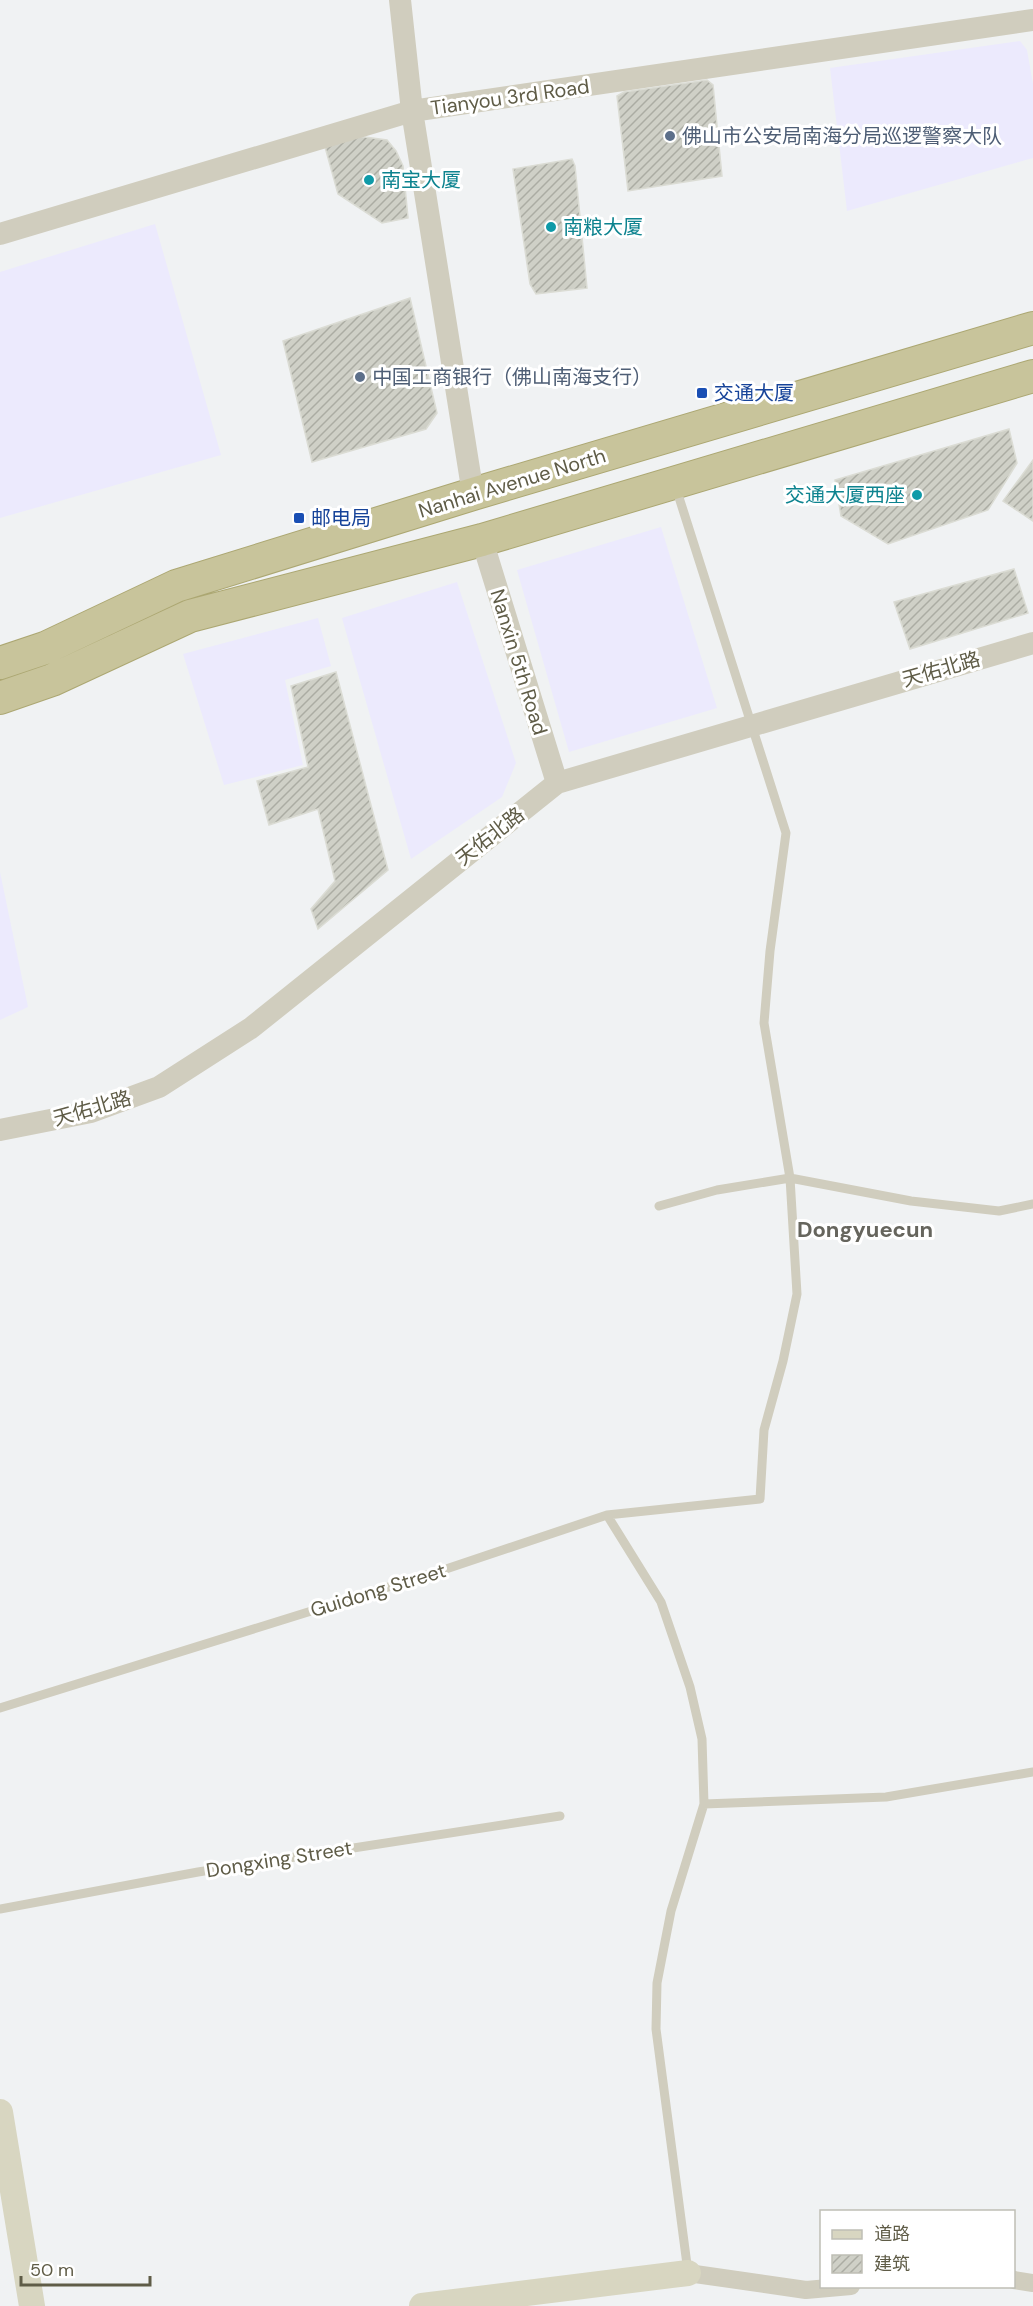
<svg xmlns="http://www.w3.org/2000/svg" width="1033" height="2306" viewBox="0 0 1033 2306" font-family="'DM Sans','Noto Sans SC',sans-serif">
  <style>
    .commercial { fill: #eceafd }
    .building { fill: url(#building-hatch); stroke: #dbdcd4; stroke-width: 1.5 }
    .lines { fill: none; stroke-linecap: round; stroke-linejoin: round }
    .trunk-casing { stroke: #aca772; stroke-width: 34 }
    .service { stroke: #d0cdbe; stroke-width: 9 }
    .minor { stroke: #d0cdbe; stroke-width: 18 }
    .tertiary { stroke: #d0cdbe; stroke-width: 22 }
    .secondary { stroke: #d8d6c1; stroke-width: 26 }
    .trunk { stroke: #c8c49b; stroke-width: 32 }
    .service-dot { fill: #5c6f8a; stroke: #fff; stroke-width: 2 }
    .culture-dot { fill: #0f9aa8; stroke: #fff; stroke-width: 2 }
    .transit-dot { fill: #1a4fb4; stroke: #fff; stroke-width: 2 }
    .labels { text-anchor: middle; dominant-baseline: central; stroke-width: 6; stroke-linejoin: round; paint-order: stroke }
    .street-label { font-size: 20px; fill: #5f5c47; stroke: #fff }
    .service-label { font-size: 20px; fill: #4e5e75; stroke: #fff; text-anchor: start }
    .culture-label { font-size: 20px; fill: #0d838f; stroke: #fff; text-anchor: start }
    .transit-label { font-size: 20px; fill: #164399; stroke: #fff; text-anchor: start }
    .quarter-label { font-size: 22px; font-weight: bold; fill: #66655d; stroke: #fff }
  </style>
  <defs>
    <pattern id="building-hatch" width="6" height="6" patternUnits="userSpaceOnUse" patternTransform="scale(1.5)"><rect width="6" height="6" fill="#cfd0c7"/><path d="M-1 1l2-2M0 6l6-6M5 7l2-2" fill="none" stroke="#abaca3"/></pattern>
  </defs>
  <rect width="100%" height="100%" fill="#f0f2f3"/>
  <path class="commercial" d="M1020 41 1027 50 1033 84V158L847 211 830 68Z
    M155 224 221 455 0 518V272Z
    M661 527 717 708 569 752 517 570Z
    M457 582 516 763 502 797 411 859 342 618Z
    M318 618 331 666 285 680 303 765 224 785 183 654Z
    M0 872 28 1007 0 1020Z"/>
  <path class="building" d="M707 80 713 85 722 176 628 191 617 96 624 92Z
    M357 136 387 140 396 151 403 166 408 218 382 223 338 194 325 147Z
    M572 159 575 166 587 288 536 294 530 284 513 169Z
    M410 298 437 413 426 429 312 462 283 341Z
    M1009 429 1017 463 988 510 888 544 841 516 835 480Z
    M1033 460V521L1003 501Z
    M1014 569 1028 613 910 649 894 602Z
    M336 672 388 870 318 929 311 909 335 881 318 809 269 825 257 781 308 767 291 686Z"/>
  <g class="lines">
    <defs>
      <path id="trunk" d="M0 663 45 648 176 586 473 494 1033 328
        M0 698 52 680 190 616 482 540 1033 376"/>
    </defs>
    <use href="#trunk" class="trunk-casing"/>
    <path class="service" d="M659 1206 717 1190 790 1178 911 1201 999 1211 1033 1204
      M607 1515 661 1602 690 1687 702 1739 704 1804 671 1911 657 1983 656 2029 688 2272
      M0 1708 446 1569 607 1515 760 1499 764 1430 783 1361 797 1294 790 1178 764 1023 770 951 786 833 676 488
      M704 1804 886 1797 1033 1772
      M0 1909 198 1872 560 1816"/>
    <path class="minor" d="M688 2273 806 2290 851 2286
      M1014 2280 1033 2283"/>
    <path class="tertiary" d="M400 0 412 111 473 494
      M0 234 412 111 1033 20
      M482 540 557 783
      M0 1130 91 1112 159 1087 251 1028 557 783 1033 643"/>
    <path class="secondary" d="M0 2112 32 2306
      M422 2306 688 2273"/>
    <use href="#trunk" class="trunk"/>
  </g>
  <g class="service-dot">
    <circle cx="670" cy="136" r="6"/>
    <circle cx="360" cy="377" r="6"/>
  </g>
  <g class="culture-dot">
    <circle cx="369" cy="180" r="6"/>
    <circle cx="551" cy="227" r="6"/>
    <circle cx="917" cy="495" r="6"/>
  </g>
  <g class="transit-dot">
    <rect x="696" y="387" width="12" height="12" rx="3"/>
    <rect x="293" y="512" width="12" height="12" rx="3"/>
  </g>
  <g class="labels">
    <g class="street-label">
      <text transform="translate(510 97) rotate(-8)">Tianyou 3rd Road</text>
      <text transform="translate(512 483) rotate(-17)">Nanhai Avenue North</text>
      <text transform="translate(519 662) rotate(73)">Nanxin 5th Road</text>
      <text transform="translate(941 669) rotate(-16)">天佑北路</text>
      <text transform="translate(490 836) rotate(-38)">天佑北路</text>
      <text transform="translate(92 1108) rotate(-16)">天佑北路</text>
      <text transform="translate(378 1590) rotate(-17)">Guidong Street</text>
      <text transform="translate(279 1859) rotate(-9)">Dongxing Street</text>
    </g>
    <g class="service-label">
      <text x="682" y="136">佛山市公安局南海分局巡逻警察大队</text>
      <text x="372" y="377">中国工商银行（佛山南海支行）</text>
    </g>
    <g class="culture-label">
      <text x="381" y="180">南宝大厦</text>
      <text x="563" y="227">南粮大厦</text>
      <text x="905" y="495" text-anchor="end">交通大厦西座</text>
    </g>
    <g class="transit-label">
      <text x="714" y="393">交通大厦</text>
      <text x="311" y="518">邮电局</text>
    </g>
    <g class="quarter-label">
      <text x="865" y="1229">Dongyuecun</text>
    </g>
  </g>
  <rect x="820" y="2210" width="195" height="78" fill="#ffffff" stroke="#bfbeb5" stroke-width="1.5"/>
  <rect x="832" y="2230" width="30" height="9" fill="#d8d6c1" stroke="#bfbeb5" stroke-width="1.5"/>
  <text x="874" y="2240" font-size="18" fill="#5f5c47">道路</text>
  <rect x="832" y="2255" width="30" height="18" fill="url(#building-hatch)" stroke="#bfbeb5" stroke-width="1.5"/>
  <text x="874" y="2270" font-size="18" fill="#5f5c47">建筑</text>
  <path d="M21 2276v9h129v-9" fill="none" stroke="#5f5c47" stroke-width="3"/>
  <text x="30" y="2276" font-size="18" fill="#5f5c47" stroke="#ffffff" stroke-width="4.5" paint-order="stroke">50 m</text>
</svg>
